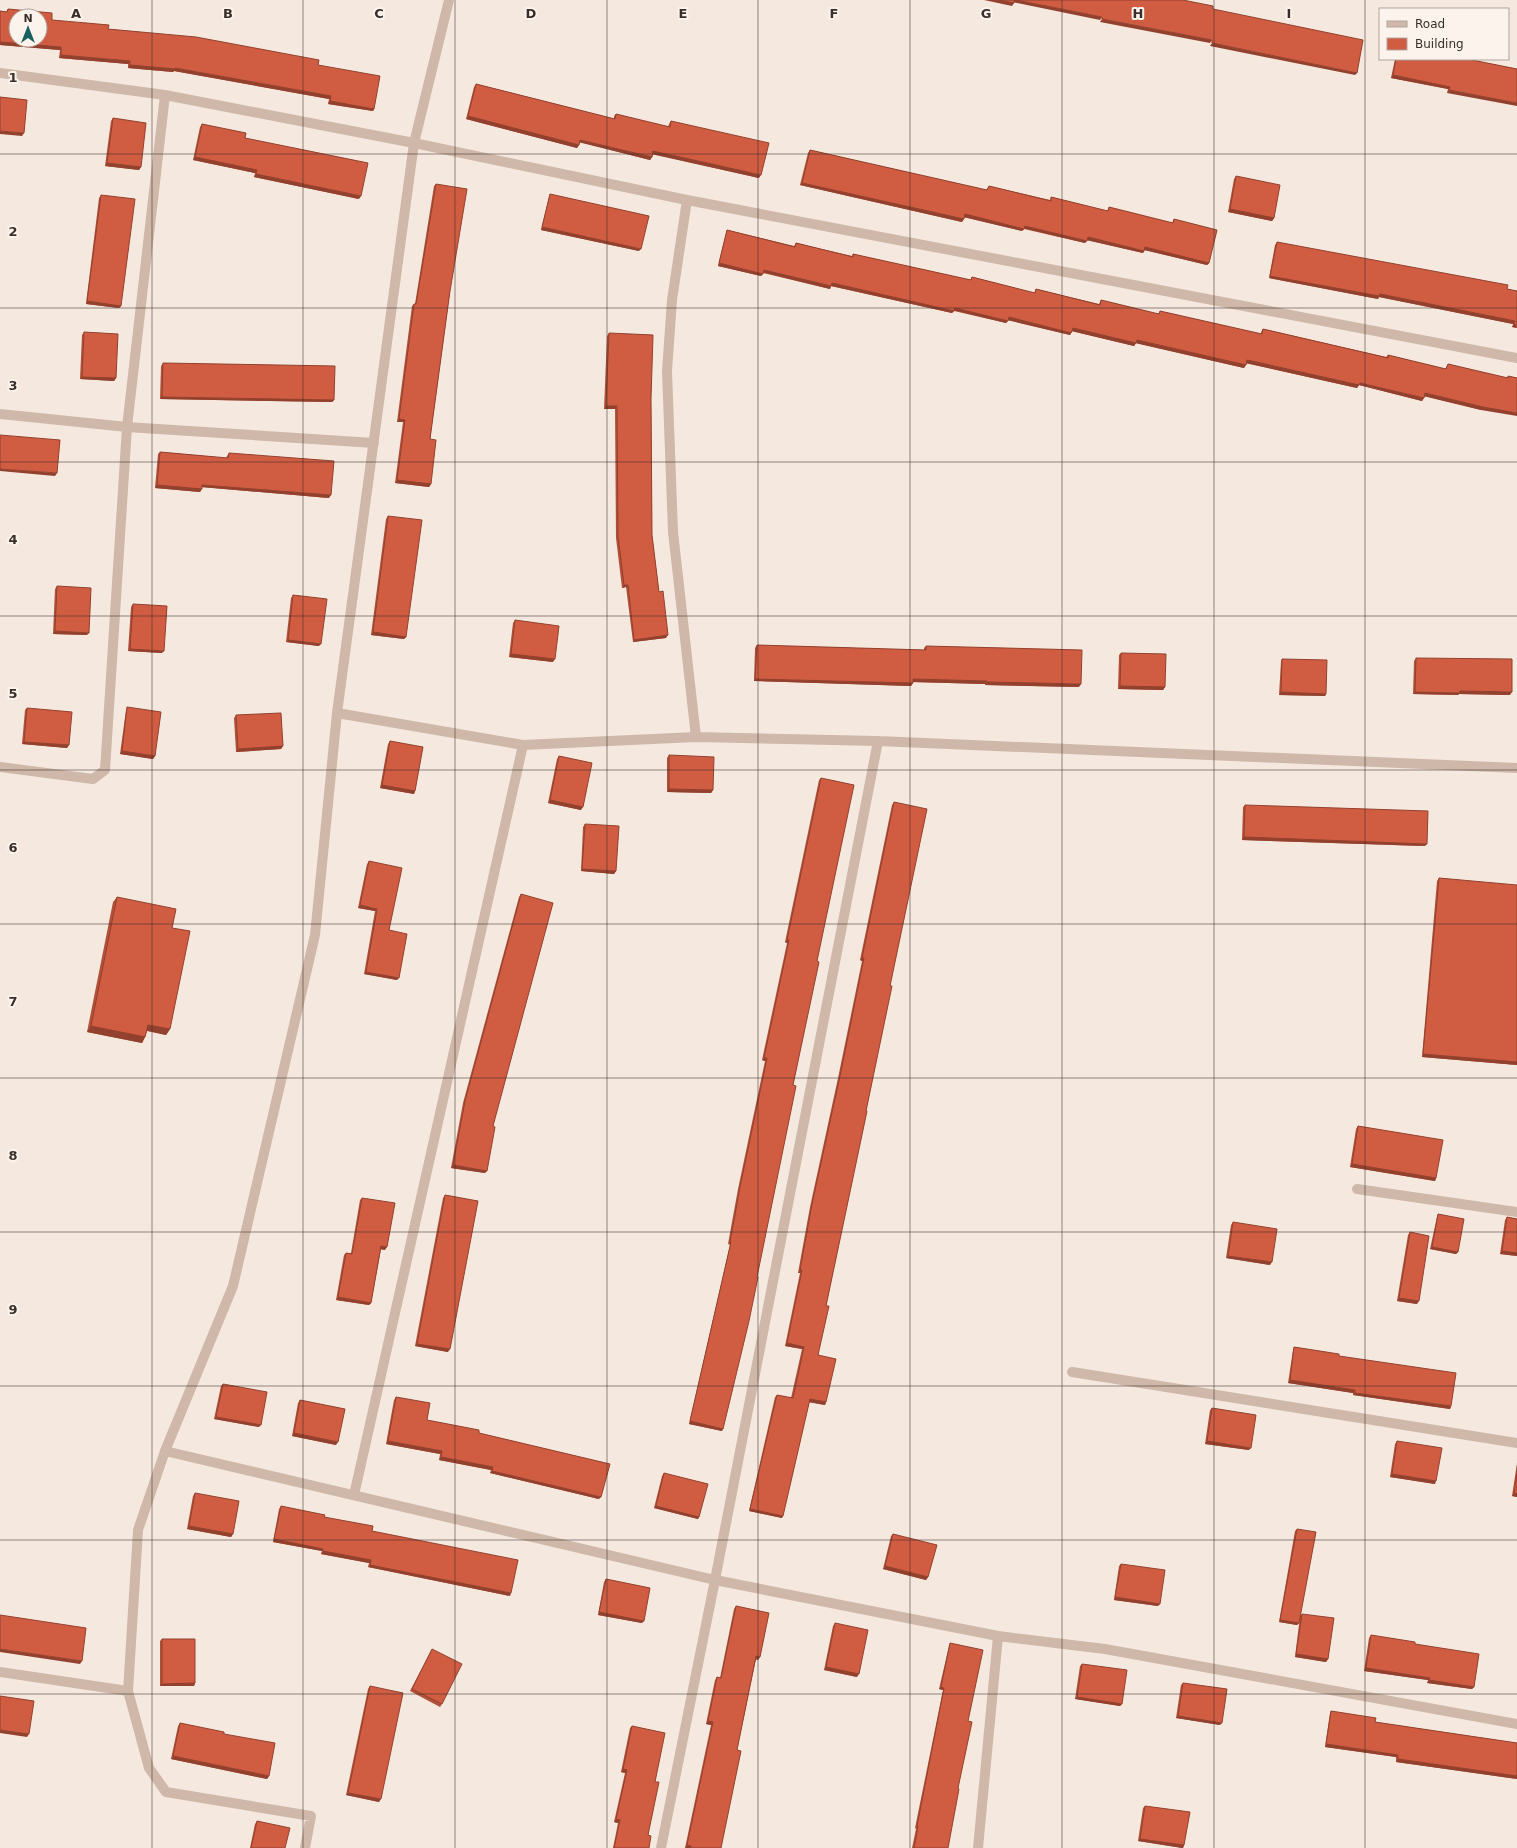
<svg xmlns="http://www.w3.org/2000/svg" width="1517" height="1848" viewBox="0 0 1517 1848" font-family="'DejaVu Sans',sans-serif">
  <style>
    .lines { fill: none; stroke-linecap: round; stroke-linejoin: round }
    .minor { stroke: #cfb8a9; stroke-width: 10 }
    .wall { fill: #b35039 }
    .shaded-wall { fill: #92412e }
    .building { fill: #d05d42; stroke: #92412e; fill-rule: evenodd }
    .grid { fill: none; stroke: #3b2e29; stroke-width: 1; stroke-opacity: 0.55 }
    .grid-label { font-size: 13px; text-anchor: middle; font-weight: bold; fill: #3b2e29; stroke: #fcf4ec; stroke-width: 4; stroke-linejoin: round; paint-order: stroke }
  </style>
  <rect width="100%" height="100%" fill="#f5e9df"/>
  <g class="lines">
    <path class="minor" d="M0 73 165 95 414 143 687 200 1517 358
      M687 200 672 300 667 371 673 532 696 737
      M0 414 127 427 374 443
      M337 713 523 745 696 737 878 741 1517 768
      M0 767 93 779 105 770 127 427 165 95
      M1357 1189 1517 1212
      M1072 1372 1517 1443
      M165 1451 715 1580 998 1636 1105 1649 1517 1724
      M354 1495 523 745
      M0 1672 128 1691
      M305 1848 311 1816 166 1792 149 1768 128 1691 138 1530 165 1451 233 1286 315 935 337 713 414 143 449 0
      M661 1848 715 1580 878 741
      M978 1848 998 1636"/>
  </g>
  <path class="wall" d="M8 9 52 20 318 65 374 109 373 111 328 104 329 99 174 71 173 72 128 68V64L59 58 60 50 0 45V11L6 12Z
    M1395 59H1467L1517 69 1447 93 1448 89 1391 78Z
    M476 84 614 119V116L616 114 668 127 669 124 671 121 759 178 653 154 652 157 650 160 580 142 579 145 577 148 466 119 474 87Z
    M113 118 141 167 139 170 105 166 111 121Z
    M202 124 245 138 359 199 254 177 255 173 193 160 200 127Z
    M810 150 986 190 989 186 1050 200 1051 197 1107 211 1109 207 1172 223 1174 219 1209 263 1207 265 1145 250 1143 253 1087 240 1085 243 1024 229 1022 231 964 217 962 222 800 185 808 153Z
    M1236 176 1274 218 1272 221 1228 212 1234 179Z
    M436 184 450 291 430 439 431 484 429 487 395 483 403 422H397L412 306 414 304H415L434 186Z
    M550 194 639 251 541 230 549 197Z
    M101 195 121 306 119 308 86 304 99 198Z
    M727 230 794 246 796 243 852 256 853 254 970 280 972 277 1034 293 1036 289 1099 304 1101 300 1158 314 1160 311 1261 334V332L1263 329 1386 357 1388 355 1445 369 1448 364 1507 378 1508 376 1517 378 1481 410 1425 396 1422 401 1359 385 1357 388 1246 363 1244 368 1136 343 1134 346 1072 331 1070 335 1008 320 1006 323 954 311 952 313 831 286 830 289 763 273 761 276 718 266 726 233Z
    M1277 242 1517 291V328L1512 327 1513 324 1379 297 1378 299 1269 278 1275 245Z
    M84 332 116 378 114 381 80 379 82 335Z
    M609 333 651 399 652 535 659 592 666 638 633 642 626 587 622 588 616 538 615 409H604L607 336Z
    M163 363 334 400 332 402 160 399 161 366Z
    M160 452 226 458 227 456 229 453 329 498 202 487 200 492 155 488 158 454Z
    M388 516 406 637 404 639 371 635 386 519Z
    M57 586 87 635 53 634 55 589Z
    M293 595 319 646 286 642 291 598Z
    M133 604 162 653 128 651 131 607Z
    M515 620 553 662 509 657 513 623Z
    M757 645 924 650V648L926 646 1079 687 985 685V684L913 682V683L911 686 754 681 755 648Z
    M1121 653 1165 687 1163 690 1118 689 1119 655Z
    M1416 658 1510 695 1459 694 1458 695 1413 694 1414 661Z
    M1282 659 1326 694 1325 696 1279 695 1281 661Z
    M127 707 155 756 153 759 120 754 126 710Z
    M27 708 69 745 67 748 22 744 25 710Z
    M236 715 283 746 281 749 236 752 234 718Z
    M390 741 415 791 414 794 380 788 388 744Z
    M669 755 713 790 711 793 667 792V758Z
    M559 756 581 810 548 803 557 759Z
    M821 778 817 961 793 1085 722 1431 689 1424 730 1245 728 1244 738 1189 765 1061 762 1060 787 943 785 942 819 780Z
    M894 802 890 986 866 1111 826 1306 818 1355 826 1402 825 1405 809 1402 782 1518 749 1511 775 1397 777 1395 791 1398 802 1349 785 1346 800 1273H798L810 1207 838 1078 862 961 860 960 892 805Z
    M1245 805 1425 846 1242 840 1243 807Z
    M585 824 616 871 614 874 581 871 583 827Z
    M369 861 397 980 364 974 375 911 358 908 367 864Z
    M1439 878 1517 1065 1422 1057 1437 881Z
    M521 894 493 1126 485 1173 451 1168 463 1103 519 897Z
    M117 897 172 928 170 1029 166 1035 147 1031 145 1037 142 1043 87 1032 113 902Z
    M1358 1126 1436 1178 1435 1181 1350 1167 1356 1129Z
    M445 1195 448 1352 415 1346 443 1198Z
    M362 1198 385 1250 381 1249 371 1303 369 1305 336 1300 344 1255 346 1253H351L360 1200Z
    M1438 1214 1458 1252 1456 1254 1430 1249 1437 1217Z
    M1507 1217 1517 1219V1256L1500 1254 1505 1220Z
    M1233 1222 1270 1265 1226 1258 1231 1225Z
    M1410 1232 1417 1304 1397 1301 1408 1235Z
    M1294 1347 1339 1356 1451 1406 1450 1409 1353 1395V1393L1288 1383 1293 1350Z
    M223 1384 259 1427 214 1419 221 1386Z
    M396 1397 427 1420 479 1433 599 1499 490 1473 491 1470 439 1460 440 1454 386 1444 394 1400Z
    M300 1400 336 1445 292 1436 298 1403Z
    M1212 1408 1249 1450 1205 1444 1210 1410Z
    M1397 1441 1435 1484 1390 1477 1395 1444Z
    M1517 1463V1497L1512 1496Z
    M664 1473 699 1517 698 1519 654 1508 662 1476Z
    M195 1493 233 1534 231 1537 187 1529 193 1496Z
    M281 1506 324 1517 372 1531 510 1596 368 1567 369 1563 321 1554 322 1551 273 1542 279 1509Z
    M1297 1529 1299 1623 1297 1625 1279 1622 1295 1531Z
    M893 1534 928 1577 926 1580 883 1569 891 1536Z
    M1121 1564 1158 1606 1114 1600 1119 1566Z
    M606 1579 642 1623 598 1615 604 1582Z
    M736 1606 760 1657 758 1660 756 1659 737 1750 721 1848H685L711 1725 706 1724 715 1680 717 1677 720 1678 734 1609Z
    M1302 1614 1328 1659 1326 1662 1295 1657 1300 1616Z
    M835 1623 857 1677 824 1670 833 1626Z
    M1371 1635 1474 1687 1472 1689 1427 1683 1428 1680 1364 1671 1369 1638Z
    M162 1639 195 1683 194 1686H160V1641Z
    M950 1643 968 1721 948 1848H912L916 1829 915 1828 943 1690 939 1689 949 1646Z
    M432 1649 442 1704 440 1707 410 1691Z
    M1082 1664 1122 1704 1120 1706 1075 1699 1080 1666Z
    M1183 1683 1220 1725 1176 1718 1181 1685Z
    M370 1686 379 1802 346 1795 368 1689Z
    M1331 1711 1375 1722 1517 1743V1779L1396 1762V1757L1325 1747 1330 1713Z
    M180 1723 224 1734 269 1776 267 1779 171 1759 178 1726Z
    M632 1726 655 1782 648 1835 649 1848H613L618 1823 614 1822 625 1773 621 1772 630 1728Z
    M1145 1806 1184 1845 1183 1848 1138 1841 1143 1808Z
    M257 1821 285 1848H250L255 1824Z"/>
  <path class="shaded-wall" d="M984 0H999L1014 3 1012 6Z
    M1014 0H1016L1102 17 1100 20 1012 2Z
    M1102 19 1212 40 1210 43 1100 22Z
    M0 42 61 47 60 50 0 45Z
    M1212 43 1357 73 1355 75 1210 46Z
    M61 55 130 61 128 64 59 58Z
    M130 65 175 68 331 96 329 99 174 71 173 72 128 68Z
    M1393 75 1450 87 1448 89 1391 78Z
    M1449 90 1517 103V106L1447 93Z
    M330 101 374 109 373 111 328 104Z
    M468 116 579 145 577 148 466 119Z
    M0 131 24 133 22 136 0 134Z
    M580 140 652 157 650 160 578 142Z
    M653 151 761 175 759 178 651 154Z
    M195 157 257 170 255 173 193 160Z
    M107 163 141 167 139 170 105 166Z
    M256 174 361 196 359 199 254 177Z
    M802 183 964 219 962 222 800 185Z
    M1230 209 1274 218 1272 221 1228 212Z
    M965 214 1024 229 1022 231 963 217Z
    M1025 226 1087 241 1085 243 1023 228Z
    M542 227 641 249 639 251 541 230Z
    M1088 237 1144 251 1143 253 1086 240Z
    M1145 247 1209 263 1207 265 1144 250Z
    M719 263 763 274 761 276 718 266Z
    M764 270 832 283 954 311 952 313 831 286 830 289 762 272Z
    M1270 276 1380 294 1515 321 1513 324 1379 297 1378 299 1269 278Z
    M87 301 121 306 119 308 86 304Z
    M955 308 1008 321 1006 323 953 310Z
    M1009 317 1071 333 1070 335 1007 320Z
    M1514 325H1517V328L1512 327Z
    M1073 328 1136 343 1134 346 1071 331Z
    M1137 340 1246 365 1244 368 1135 343Z
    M1247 360 1360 383 1424 398 1422 401 1359 385 1357 388 1245 363Z
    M82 377 116 378 114 381 80 379Z
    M1425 393 1517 413V416L1481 410 1423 396Z
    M162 397 334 400 332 402 160 399Z
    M606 406H617L615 409H604Z
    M399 419 405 420 403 422H397Z
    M0 469 57 473 55 476 0 471Z
    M397 480 431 484 429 487 395 483Z
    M157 485 202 489 200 492 155 488Z
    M202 485 331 495 329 498 200 487Z
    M624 585H628L626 587 622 588Z
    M55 631 89 633 87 635 53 634Z
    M373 632 406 637 404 639 371 635Z
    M668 635 666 638 633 642 634 640Z
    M288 640 321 644 319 646 286 642Z
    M130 649 164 651 162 653 128 651Z
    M511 654 555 659 553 662 509 657Z
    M755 679 913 683 911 686 754 681Z
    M913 679 987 681 985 684 911 682Z
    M987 682 1081 684 1079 687 985 685Z
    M1120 686 1165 687 1163 690 1118 689Z
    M1460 691 1512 692 1510 695 1459 694 1458 695 1413 694 1415 692Z
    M1281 692 1326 694 1325 696 1279 695Z
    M24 742 69 745 67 748 22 744Z
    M283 746 281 749 236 752 238 749Z
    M122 751 155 756 153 759 120 754Z
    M382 785 415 791 414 794 380 788Z
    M669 789 713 790 711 793 667 792Z
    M550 800 583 807 581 810 548 803Z
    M1244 837 1427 844 1425 846 1242 840Z
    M582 869 616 871 614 874 581 871Z
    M360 905 377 909 375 911 358 908Z
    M787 940H789L787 943 785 942Z
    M862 958H864L862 961 860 960Z
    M366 972 399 978 397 980 364 974Z
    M148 1025 170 1029 166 1035 144 1030Z
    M91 1026 145 1037 142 1043 87 1032Z
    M1423 1054 1517 1062V1065L1422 1057Z
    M764 1058H767L765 1061 762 1060Z
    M1352 1164 1436 1178 1435 1181 1350 1167Z
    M453 1165 487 1171 485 1173 451 1168Z
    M381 1246 387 1247 385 1250 379 1249Z
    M1432 1247 1458 1252 1456 1254 1430 1249Z
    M1502 1251 1517 1253V1256L1500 1254Z
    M1228 1256 1272 1262 1270 1265 1226 1258Z
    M800 1270H802L800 1273H798Z
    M338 1297 371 1303 369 1305 336 1300Z
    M1399 1298 1419 1301 1417 1304 1397 1301Z
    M787 1343 804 1347 802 1349 785 1346Z
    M417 1344 450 1349 448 1352 415 1346Z
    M1290 1380 1355 1390 1353 1393 1288 1383Z
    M1355 1393 1451 1406 1450 1409 1353 1395Z
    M810 1399 826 1402 825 1405 808 1402Z
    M216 1417 261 1425 259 1427 214 1419Z
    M690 1421 723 1429 722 1431 689 1424Z
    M294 1433 338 1442 336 1445 292 1436Z
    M388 1441 442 1451 440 1454 386 1444Z
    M1207 1441 1251 1448 1249 1450 1205 1444Z
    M441 1457 493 1467 491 1470 439 1460Z
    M492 1471 601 1497 599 1499 490 1473Z
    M1392 1474 1436 1481 1435 1484 1390 1477Z
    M1514 1493 1517 1494V1497L1512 1496Z
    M656 1506 699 1517 698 1519 654 1508Z
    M750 1509 783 1516 782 1518 749 1511Z
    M189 1526 233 1534 231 1537 187 1529Z
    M274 1539 323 1549 322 1551 273 1542Z
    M323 1551 371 1560 369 1563 321 1554Z
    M370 1565 511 1593 510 1596 368 1567Z
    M885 1566 928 1577 926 1580 883 1569Z
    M1115 1597 1160 1604 1158 1606 1114 1600Z
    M599 1612 644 1621 642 1623 598 1615Z
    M1280 1620 1299 1623 1297 1625 1279 1622Z
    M0 1649 82 1661 80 1664 0 1652Z
    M1296 1654 1328 1659 1326 1662 1295 1657Z
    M756 1656 760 1657 758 1660 754 1659Z
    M826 1667 859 1674 857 1677 824 1670Z
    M1366 1668 1430 1678 1428 1680 1364 1671Z
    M1429 1680 1474 1687 1472 1689 1427 1683Z
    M195 1683 194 1686H160L162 1684Z
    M941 1687 944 1688 943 1690 939 1689Z
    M1077 1697 1122 1704 1120 1706 1075 1699Z
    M1178 1716 1222 1723 1220 1725 1176 1718Z
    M708 1721 713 1722 711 1725 706 1724Z
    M0 1730 29 1734 27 1737 0 1733Z
    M1326 1744 1398 1755 1396 1757 1325 1747Z
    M173 1756 269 1776 267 1779 171 1759Z
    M1398 1759 1517 1776V1779L1396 1762Z
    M623 1769 627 1770 625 1773 621 1772Z
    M348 1793 381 1799 379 1802 346 1795Z
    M616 1819 620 1820 618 1823 614 1822Z
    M1140 1839 1184 1845 1183 1848H1182L1138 1841Z
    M687 1845 691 1846 690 1848H685Z"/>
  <path class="building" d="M999 0H1014V3Z
    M1016 0H1183L1213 6V9L1363 40 1357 73 1212 43V40L1102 19V17Z
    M8 9 52 13V20L109 25 108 29 196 37 319 60 318 65 380 76 374 109 330 101 331 96 175 68V69L130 65V61L61 55V47L0 42V11L7 12ZM16 16H40V40H16Z
    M1396 59H1467L1517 69V103L1449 90 1450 87 1393 75Z
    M476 84 615 119 616 114 670 127 671 121 769 143 761 175 653 151 652 157 580 140 579 145 468 116Z
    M0 97 27 100 24 133 0 131Z
    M113 118 146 123 141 167 107 163Z
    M202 124 246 133 245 138 368 163 361 196 256 174 257 170 195 157Z
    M810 150 987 190 989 186 1051 201V197L1108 211 1109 207 1173 223 1174 219 1217 230 1209 263 1145 247 1144 251 1088 237 1087 241 1025 226 1024 229 965 214 964 219 802 183Z
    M1236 176 1280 185 1274 218 1230 209Z
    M436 184 467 189 450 291 430 439 436 440 431 484 397 480 405 420 399 419 414 304H416Z
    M550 194 649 216 641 249 542 227Z
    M101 195 135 199 121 306 87 301Z
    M727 230 795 247 796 243 853 257V254L971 280 972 277 1035 293 1036 289 1100 305 1101 300 1159 314 1160 311 1262 334 1263 329 1388 358V355L1446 369 1448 364 1508 378V376L1517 378V413L1483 407 1425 393 1424 398 1360 383 1359 385 1247 360 1246 365 1137 340 1136 343 1073 328 1071 333 1009 317 1008 321 955 308 954 311 832 283 831 286 764 270 763 274 719 263Z
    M1277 242 1508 285 1507 289 1517 291V325H1514L1515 321 1380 294 1379 296 1270 276Z
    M84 332 118 334 116 378 82 377Z
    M609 333 653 335 651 399 652 535 659 592 663 591 668 635 634 640 628 585H624L618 536 617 406H606Z
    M163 363 335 366 334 400 162 397Z
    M0 435 60 440 57 473 0 469Z
    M160 452 228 458 229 453 334 461 331 495 202 485V489L157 485Z
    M388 516 422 520 406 637 373 632Z
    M57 586 91 588 89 633 55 631Z
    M293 595 327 599 321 644 288 640Z
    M133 604 167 606 164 651 130 649Z
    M515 620 559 626 555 659 511 654Z
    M757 645 926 650V646L1082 650 1081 684 987 682V681L913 679V683L755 679Z
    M1121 653 1166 654 1165 687 1120 686Z
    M1416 658 1512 659V692L1460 691V693L1415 692Z
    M1282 659 1327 660 1326 694 1281 692Z
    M127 707 161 712 155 756 122 751Z
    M27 708 72 712 69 745 24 742Z
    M281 713 283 746 238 749 236 715Z
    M390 741 423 747 415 791 382 785Z
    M669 755 714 757 713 790 669 789Z
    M559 756 592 763 583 807 550 800Z
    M821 778 854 785 817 961 819 962 793 1085 796 1086 757 1277H758L749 1321 723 1429 690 1421 731 1242H730L740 1187 767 1058H764L789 940H787Z
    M894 802 927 809 890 986H892L866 1111H867L826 1306H829L818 1355 836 1359 826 1402 810 1399 783 1516 750 1509 777 1395 793 1398 804 1347 787 1343 802 1270H800L812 1204 840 1076 864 958H862Z
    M1245 805 1428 811 1427 844 1244 837Z
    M585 824 619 826 616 871 582 869Z
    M369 861 402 868 389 930 407 934 399 978 366 972 377 909 360 905Z
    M1439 878 1517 885V1062L1423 1054Z
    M521 894 553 903 493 1126 495 1127 487 1171 453 1165 465 1101Z
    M117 897 176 909 172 928 190 931 170 1029 148 1025 145 1037 91 1026Z
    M1358 1126 1443 1140 1436 1178 1352 1164Z
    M445 1195 478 1201 450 1349 417 1344Z
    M362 1198 395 1203 387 1247 381 1246 371 1303 338 1297 346 1253 352 1254Z
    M1438 1214 1464 1219 1458 1252 1432 1247Z
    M1507 1217 1517 1219V1253L1502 1251Z
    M1233 1222 1277 1229 1272 1262 1228 1256Z
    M1410 1232 1429 1236 1419 1301 1399 1298Z
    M1294 1347 1339 1354V1356L1456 1373 1451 1406 1355 1393V1390L1290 1380Z
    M223 1384 267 1392 261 1425 216 1417Z
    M396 1397 430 1403 427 1420 479 1430V1433L610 1464 601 1497 492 1471 493 1467 441 1457 442 1451 388 1441Z
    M300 1400 345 1409 338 1442 294 1433Z
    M1212 1408 1256 1415 1251 1448 1207 1441Z
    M1397 1441 1442 1448 1436 1481 1392 1474Z
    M1517 1471V1494L1514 1493Z
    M664 1473 708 1484 699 1517 656 1506Z
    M195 1493 239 1501 233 1534 189 1526Z
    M281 1506 325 1515 324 1517 373 1526 372 1531 518 1560 511 1593 370 1565 371 1560 323 1551V1549L274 1539Z
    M1297 1529 1316 1532 1299 1623 1280 1620Z
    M893 1534 937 1545 928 1577 885 1566Z
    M1121 1564 1165 1570 1160 1604 1115 1597Z
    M606 1579 650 1588 644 1621 599 1612Z
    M736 1606 769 1613 760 1657 756 1656 737 1750 741 1751 721 1848H691V1846L687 1845 713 1722 708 1721 717 1677 721 1678Z
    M1302 1614 1334 1618 1328 1659 1296 1654Z
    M0 1615 86 1628 82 1661 0 1649Z
    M835 1623 868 1630 859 1674 826 1667Z
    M1371 1635 1415 1642V1644L1479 1654 1474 1687 1429 1680 1430 1678 1366 1668Z
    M162 1639H195V1683L162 1684Z
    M950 1643 983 1650 968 1721 972 1722 958 1788 959 1789 948 1848H914L918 1826H917L944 1688 941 1687Z
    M432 1649 462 1664 442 1704 412 1689Z
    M1082 1664 1127 1670 1122 1704 1077 1697Z
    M1183 1683 1227 1689 1222 1723 1178 1716Z
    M370 1686 403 1693 381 1799 348 1793Z
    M0 1696 34 1701 29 1734 0 1730Z
    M1331 1711 1376 1718 1375 1722 1517 1743V1776L1398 1759V1755L1326 1744Z
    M180 1723 224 1732V1734L275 1743 269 1776 173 1756Z
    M632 1726 665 1733 655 1782H659L648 1835 651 1836 649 1848H614L620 1820 616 1819 627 1770 623 1769Z
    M1145 1806 1190 1812 1184 1845 1140 1839Z
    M257 1821 290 1828 285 1848H251Z"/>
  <path class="grid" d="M152 0V1848M303 0V1848M455 0V1848M607 0V1848M758 0V1848M910 0V1848M1062 0V1848M1214 0V1848M1365 0V1848M0 154H1517M0 308H1517M0 462H1517M0 616H1517M0 770H1517M0 924H1517M0 1078H1517M0 1232H1517M0 1386H1517M0 1540H1517M0 1694H1517"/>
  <g class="grid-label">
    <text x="76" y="18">A</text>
    <text x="228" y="18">B</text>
    <text x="379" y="18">C</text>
    <text x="531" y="18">D</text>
    <text x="683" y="18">E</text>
    <text x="834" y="18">F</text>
    <text x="986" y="18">G</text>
    <text x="1138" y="18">H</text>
    <text x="1289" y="18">I</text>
    <text x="13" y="82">1</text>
    <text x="13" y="236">2</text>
    <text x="13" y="390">3</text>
    <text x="13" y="544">4</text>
    <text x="13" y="698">5</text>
    <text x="13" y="852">6</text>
    <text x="13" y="1006">7</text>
    <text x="13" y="1160">8</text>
    <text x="13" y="1314">9</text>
  </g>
  <rect x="1379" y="8" width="130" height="52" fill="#fcf4ec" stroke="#afa59e"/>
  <rect x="1387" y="21" width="20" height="6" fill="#cfb8a9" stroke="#afa59e"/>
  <text x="1415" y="28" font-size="12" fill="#3b2e29">Road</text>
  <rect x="1387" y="38" width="20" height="12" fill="#d05d42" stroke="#afa59e"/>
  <text x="1415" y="48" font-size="12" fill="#3b2e29">Building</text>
  <g transform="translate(28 28)"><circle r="19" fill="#fcf4ec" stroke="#afa59e"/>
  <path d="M0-3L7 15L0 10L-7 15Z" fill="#1b6061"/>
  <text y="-6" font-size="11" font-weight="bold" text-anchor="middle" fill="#3b2e29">N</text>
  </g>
</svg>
